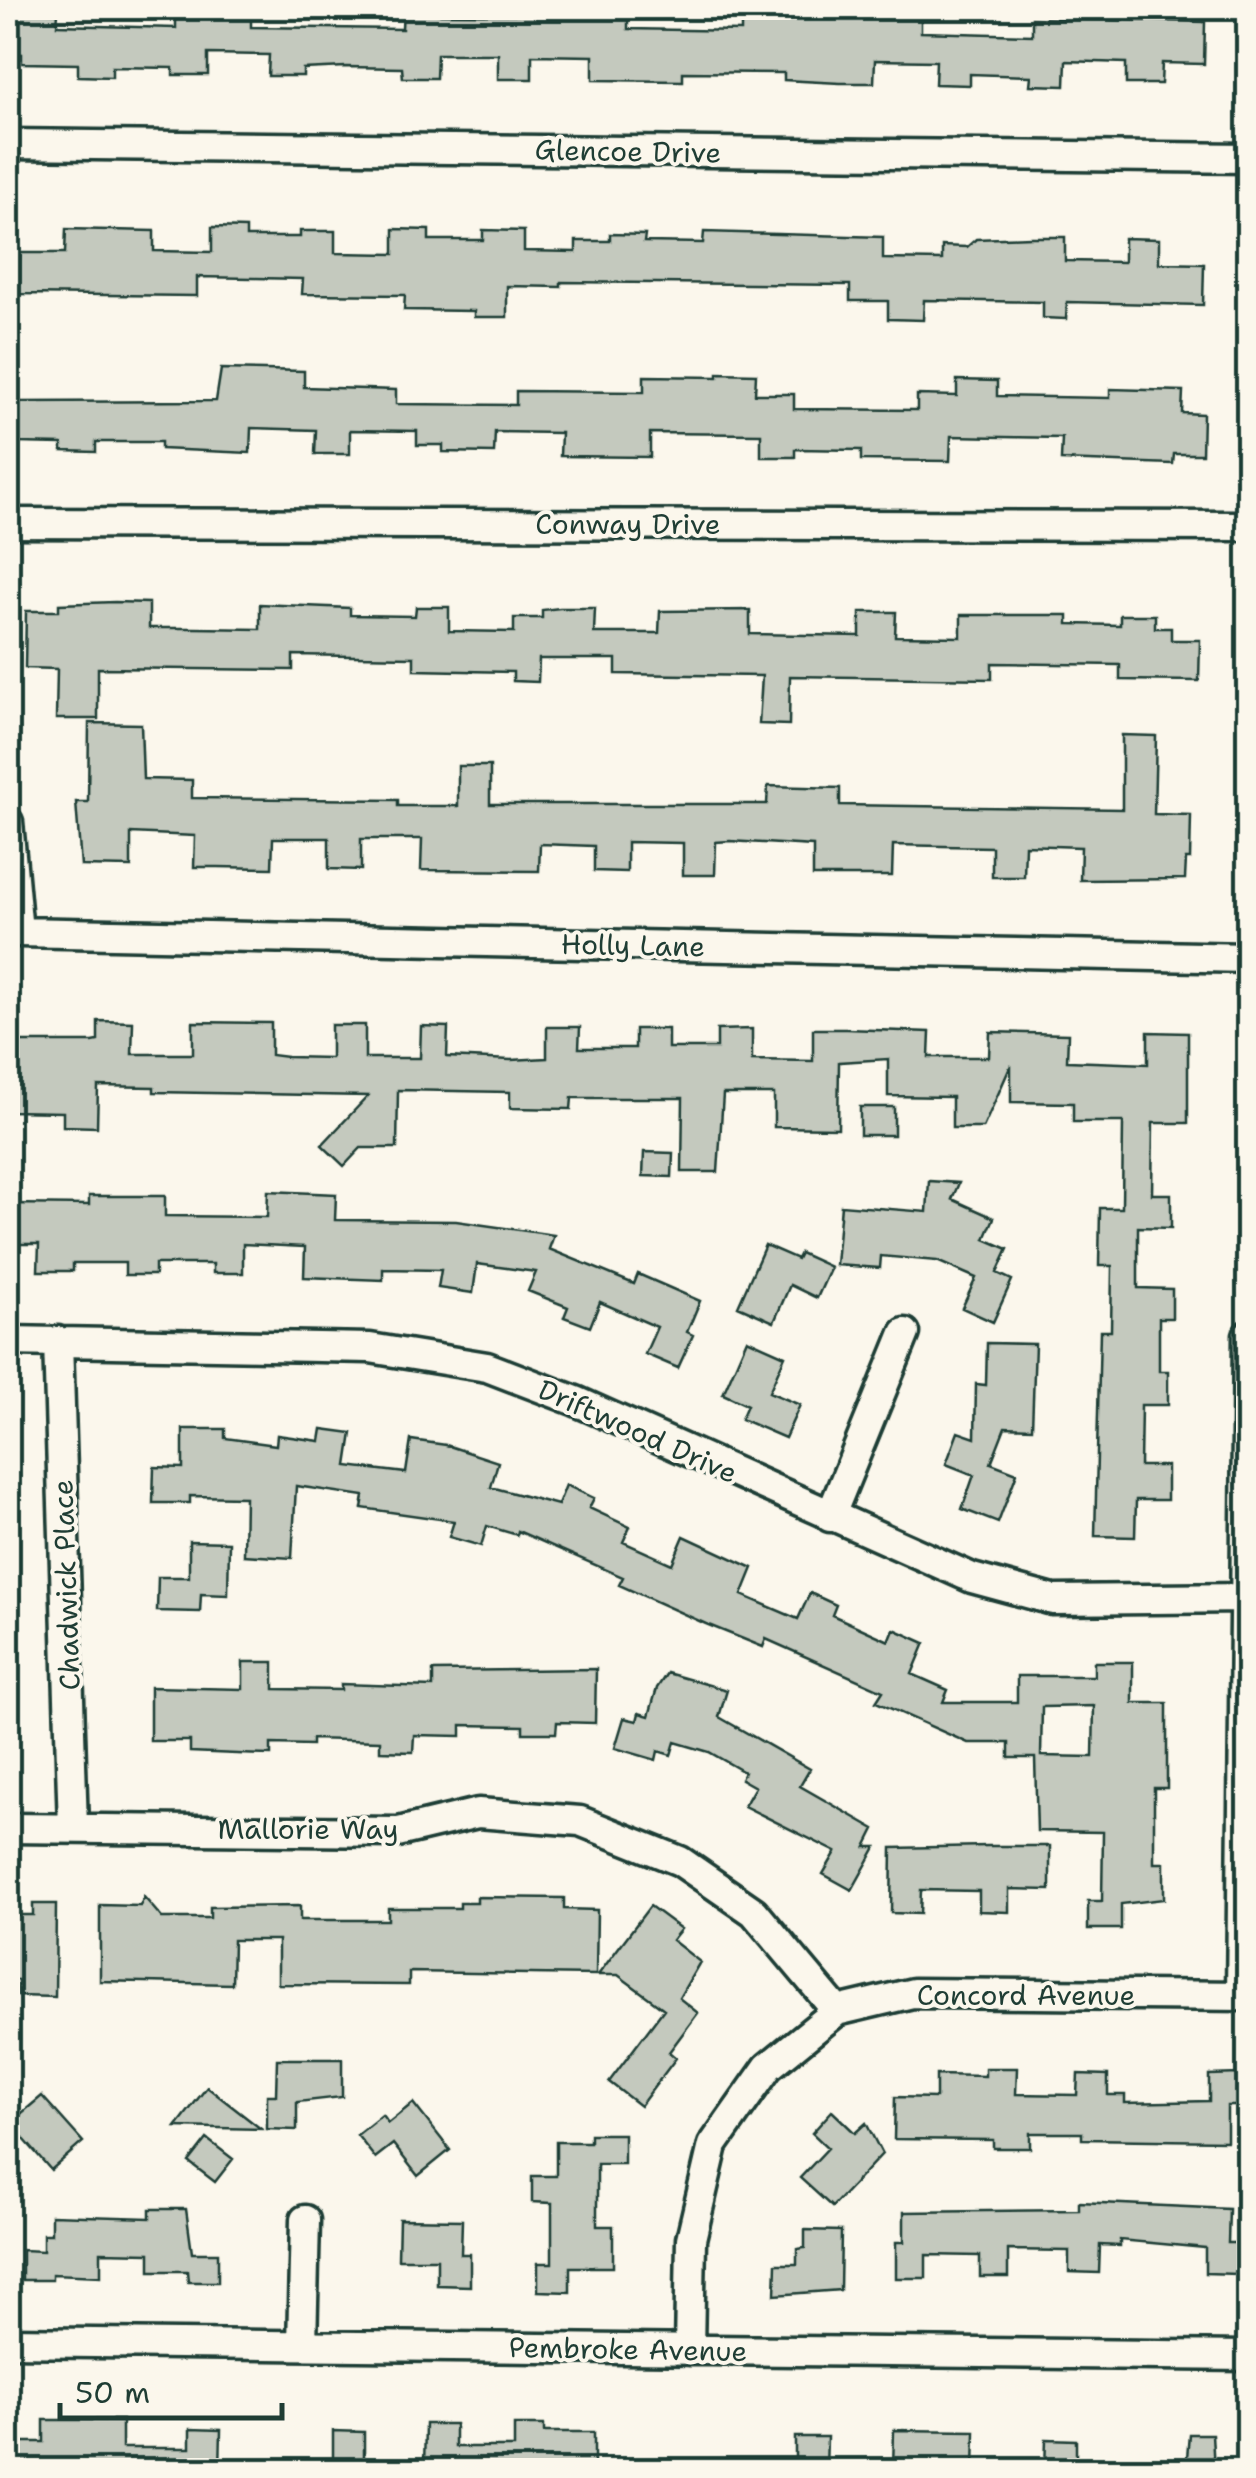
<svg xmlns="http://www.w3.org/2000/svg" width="1256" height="2478" viewBox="0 0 1256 2478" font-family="'Shantell Sans',sans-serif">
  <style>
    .building { fill: #c4c9be; stroke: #1f3d34; stroke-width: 2.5; fill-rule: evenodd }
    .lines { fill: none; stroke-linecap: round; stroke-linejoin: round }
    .minor-casing { stroke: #1f3d34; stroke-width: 35 }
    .minor { stroke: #fbf7ec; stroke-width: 28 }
    .labels { text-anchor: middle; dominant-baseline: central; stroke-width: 8; stroke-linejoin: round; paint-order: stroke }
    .street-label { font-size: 28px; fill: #1f3d34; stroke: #fbf7ec }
  </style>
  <rect width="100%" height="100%" fill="#fbf7ec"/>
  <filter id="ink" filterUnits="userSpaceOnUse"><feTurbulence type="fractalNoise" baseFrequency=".01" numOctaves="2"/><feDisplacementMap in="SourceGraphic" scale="20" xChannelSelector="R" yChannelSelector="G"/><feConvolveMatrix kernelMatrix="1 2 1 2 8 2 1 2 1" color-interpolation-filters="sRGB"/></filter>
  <g filter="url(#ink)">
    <path class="building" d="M403 8H438V14L628 15V29L741 31V8H820V17L921 18V32L1032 35V18L1205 22 1204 64 1162 63 1161 84H1126V63L1066 61 1065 86 1030 85 1031 76 970 74V85L935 84 936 61 875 60 874 83H840L784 80V73L683 72V81L593 80V56L532 55V79H498V54H437L436 78H403L402 68 346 67 303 69V76H268L269 55 208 54V75H173V68L112 67V77L78 76V64L22 63V54L8 53V12L58 13 57 25 176 28V12L251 14V27L402 29Z
      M212 227 246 228V237H300V231H335V253L394 254V229L429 230V240H483V230L524 231V251L576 252V241H610V234L645 235 644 242 703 243 704 232 883 237V259L942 260V246L967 247 976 239 1031 237H1065V261L1124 262V238L1159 239V263L1204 264 1203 305 1067 302 1066 319 1043 318V302L924 300 923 320 888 319V301H850V285L561 282V287L507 286V317H474V311L404 310 405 295 302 294 303 279 197 277V296L19 294 20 253H65L66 229 154 231V251L212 252Z
      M221 369 304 371V387L396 390V404L516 405V391L644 392V376L718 377V373L756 374 755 394H794V409L917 410V395L957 396V380L997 381V396L1110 398V389L1183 391 1182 413 1203 414 1202 454H1174L1173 464 1061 460 1062 438 951 436 950 461 861 460V450L795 449V457H761V434L650 433V457L560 456 561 433 495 432 494 453 443 452V445H417V431L350 430V454H315L316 430 251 428 250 453 161 449V442H96V452L62 451V444L19 443V402L216 401Z
      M115 602 149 603V628H194L260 629V604L350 608V615L415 616 416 607H449V631L514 632V618H542V610L560 608H595L594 633H659L660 611 750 610V634L860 636V612H896L895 636 961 637V615H1068V624L1120 625V615H1155V628H1171V640H1200L1199 681 1120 680V665L992 663V679L790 676 789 725 759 724 762 676 616 674V659H539L538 682 513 681V672L414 670V657L293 655V670L98 668V719H56L57 669 25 668 26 611H59V604Z
      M89 723 141 724 143 779 192 780V798L398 800V806H458V766H490V804H767L768 786 840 788V805L1122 809V735L1156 736 1154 814 1191 815 1190 859H1186L1185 879 1080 880 1081 847 1025 845 1024 877H992V847L893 845 892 876H813V846L730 841 716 842 715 875H683V843L627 842V872L594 871V846L540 844 539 871 421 870 422 839H361V870L329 869V838H273L272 868 218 867H194L195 836 131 833V867L81 866 76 802H88Z
      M98 1021 133 1022 132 1054H193V1022L271 1023V1055L287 1057 331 1058V1025H365V1058H420L421 1026 448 1027 447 1057 511 1060 547 1058V1027H580L579 1048H635V1029H668V1048H717V1030L752 1029V1060L813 1061V1029H846L930 1032 929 1057H989L990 1032 1068 1034 1067 1061 1148 1064V1032L1188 1033V1123H1153L1152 1194H1171V1228L1138 1227V1288L1172 1289V1318H1159V1371H1168V1405H1141L1140 1466H1167V1500H1136L1135 1537 1095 1536 1100 1331H1111L1112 1266H1099L1100 1208H1122L1123 1122H1073V1103L1011 1102V1065L983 1128H952V1097L888 1096V1059L839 1062 838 1128 774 1127V1094H723L718 1172H682L683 1098H572L571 1109 510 1108V1092L398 1090 397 1148H361L344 1166 322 1145 368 1096 154 1092V1087L98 1086 97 1127 63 1126V1112L8 1111V1072H15L16 1042H93L98 1041Z
      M860 1107H894V1135H860Z
      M644 1152 673 1153 672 1177 643 1176Z
      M929 1181 959 1183 952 1199 994 1218 985 1239 1008 1249 997 1273 1012 1280 993 1322 962 1308 976 1278 937 1261 881 1256 880 1268 836 1265 841 1205 927 1212Z
      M268 1191 336 1194 335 1220 456 1221 554 1235 549 1249 634 1284 638 1274 700 1301 687 1332 693 1335 678 1368 645 1354 657 1327 600 1302 590 1327 564 1317 568 1307 528 1291 536 1272 477 1264 473 1293 438 1288 441 1270 383 1269V1280L304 1277 305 1247 243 1244V1273H213V1264H155V1275H125V1263H73V1271H38L39 1244H8V1204L89 1205V1196H165V1216L267 1217Z
      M765 1245 797 1259 800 1253 831 1267 817 1298 790 1285 774 1322 738 1306Z
      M747 1339 785 1356 769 1392 800 1405 785 1438 741 1419 747 1405 723 1394Z
      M987 1343 1035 1344 1032 1428 1005 1427 991 1463 1017 1473 998 1523 962 1509 974 1475 946 1464 958 1432 975 1438 976 1384 986 1385Z
      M183 1429H225V1438L276 1445 277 1435 320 1441 322 1429 352 1433 347 1466 406 1473 411 1440 446 1445 498 1462 491 1487 558 1505 566 1485 594 1498 589 1508 630 1527 623 1542 672 1564 684 1536 753 1568 742 1595 798 1619 810 1593 836 1605 832 1615 889 1641 894 1629 925 1643 912 1674 948 1690 943 1702H1017V1676H1094V1662H1133V1703H1167V1788H1154V1863H1164V1899L1121 1904V1929H1088V1901H1102L1103 1832 1037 1831 1035 1758H1009V1743H968L876 1702 883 1691 766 1639 763 1647 706 1624 619 1585 623 1577 518 1531 517 1535 487 1526 481 1546 449 1537 454 1521 362 1508 364 1496 296 1486 292 1558 244 1555 245 1497 190 1496V1503H153L154 1467 183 1468ZM1094 1706 1093 1757 1041 1756 1042 1707Z
      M189 1541 229 1542 228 1595 201 1594 200 1612 157 1611 158 1577H189Z
      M243 1662H274V1689L341 1690V1684L433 1687V1671L596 1669 595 1723 557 1722 556 1733H523V1726L461 1725V1736L414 1735 413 1752 380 1751V1741L312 1739V1745L271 1744V1755L237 1754 190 1752V1741H150V1687L243 1689Z
      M667 1673 727 1690 719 1717 810 1769 800 1786 875 1829 866 1847H876L852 1890 823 1874 836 1852 744 1806 755 1787 741 1779 744 1772 709 1752 675 1742 671 1755 658 1751 656 1760 615 1748 624 1718 637 1721 639 1713 649 1716 657 1688Z
      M988 1846H1050V1890L1009 1889V1912L979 1911V1891L921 1890 920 1914 891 1913 892 1848Z
      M144 1897 162 1918H210V1907L300 1906V1920H388V1908H460V1903H477V1897L564 1898V1909L597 1910 596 1975 409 1972V1985L278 1984V1940H233L232 1984 100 1981V1905L140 1906Z
      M33 1904H56L55 1997 18 1996V1980H8V1915H33Z
      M650 1906 681 1929 672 1940 700 1962 679 1998 698 2013 669 2052 676 2058 640 2106 609 2082 664 2009 618 1975H598Z
      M277 2059H342V2097L297 2102V2130L267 2129V2095H276Z
      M985 2068H1017L1016 2094 1077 2095 1078 2074 1108 2075V2095H1125V2103L1209 2101V2075L1239 2074V2106H1227V2141L1082 2139V2133H1030V2148H993V2140L894 2139 895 2097 936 2098V2075L985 2076Z
      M207 2087 261 2129 176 2127Z
      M42 2096 83 2142 51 2170 10 2123Z
      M413 2103 450 2150 418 2176 393 2144 375 2158 357 2135 382 2115 388 2123Z
      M832 2111 855 2133 866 2123 882 2154 832 2207 800 2178 828 2148 812 2133Z
      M590 2134H624V2164H597V2226H613V2267H570V2292L538 2291V2263H552V2203L532 2202V2176H556V2142H590Z
      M207 2139 233 2159 215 2182 189 2162Z
      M1079 2202 1229 2209 1228 2243H1238L1237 2274 1205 2273V2248L1120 2240V2246L1100 2245 1099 2273 1069 2272V2251L1008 2250V2277H980V2256L926 2255V2278H896V2242H904V2212L1079 2210Z
      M150 2209H186L192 2253H218V2282H188L187 2271H150V2253L101 2252V2276L52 2274V2280H22V2250L43 2251V2234H51V2215L150 2218Z
      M399 2219 462 2220 461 2254H470V2286L437 2285V2259H398Z
      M805 2230 841 2231 840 2290 775 2295 776 2264H797V2249L805 2248Z
      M44 2420H122V2448H190V2429L221 2430 220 2470H8V2442H44Z
      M425 2424H455V2447H514V2425H544V2432H594V2470H424Z
      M894 2430 975 2431 974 2470H893Z
      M333 2431 364 2432V2470H333Z
      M1189 2434H1212L1214 2470H1186Z
      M795 2437H827L826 2470H795Z
      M1046 2439 1076 2440V2470H1045Z"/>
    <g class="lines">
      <defs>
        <path id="minor" d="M8 144 1248 158
          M8 523 1248 526
          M8 822 18 932 1248 958
          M8 1341 370 1348 487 1367 576 1401 972 1578 1053 1600 1248 1598
          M58 1341 73 1828
          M830 1517 905 1333
          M8 1828 398 1832 478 1813 580 1821 680 1861 754 1912 837 2011
          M1241 1996 1248 1335
          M8 2342 1248 2356
          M302 2345 305 2220
          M689 2350 691 2239 713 2145 768 2067 837 2011 913 1993 1248 1996"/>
      </defs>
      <use href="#minor" class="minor-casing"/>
      <use href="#minor" class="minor"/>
    </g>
  </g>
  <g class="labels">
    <g class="street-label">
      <text transform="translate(628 151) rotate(1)">Glencoe Drive</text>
      <text x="628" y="524">Conway Drive</text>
      <text transform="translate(633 945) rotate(1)">Holly Lane</text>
      <text transform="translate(638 1431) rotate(24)">Driftwood Drive</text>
      <text transform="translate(66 1585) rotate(-92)">Chadwick Place</text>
      <text x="308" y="1829">Mallorie Way</text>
      <text x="1026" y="1995">Concord Avenue</text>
      <text transform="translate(628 2349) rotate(1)">Pembroke Avenue</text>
    </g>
  </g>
  <rect width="1256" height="2478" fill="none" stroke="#fbf7ec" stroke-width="40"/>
  <rect x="20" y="20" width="1216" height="2438" fill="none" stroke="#1f3d34" stroke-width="4" filter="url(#ink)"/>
  <path d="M60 2403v15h222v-15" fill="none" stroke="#1f3d34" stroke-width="5"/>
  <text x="75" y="2403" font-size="30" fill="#1f3d34" stroke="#fbf7ec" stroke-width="8" paint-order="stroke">50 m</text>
</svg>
